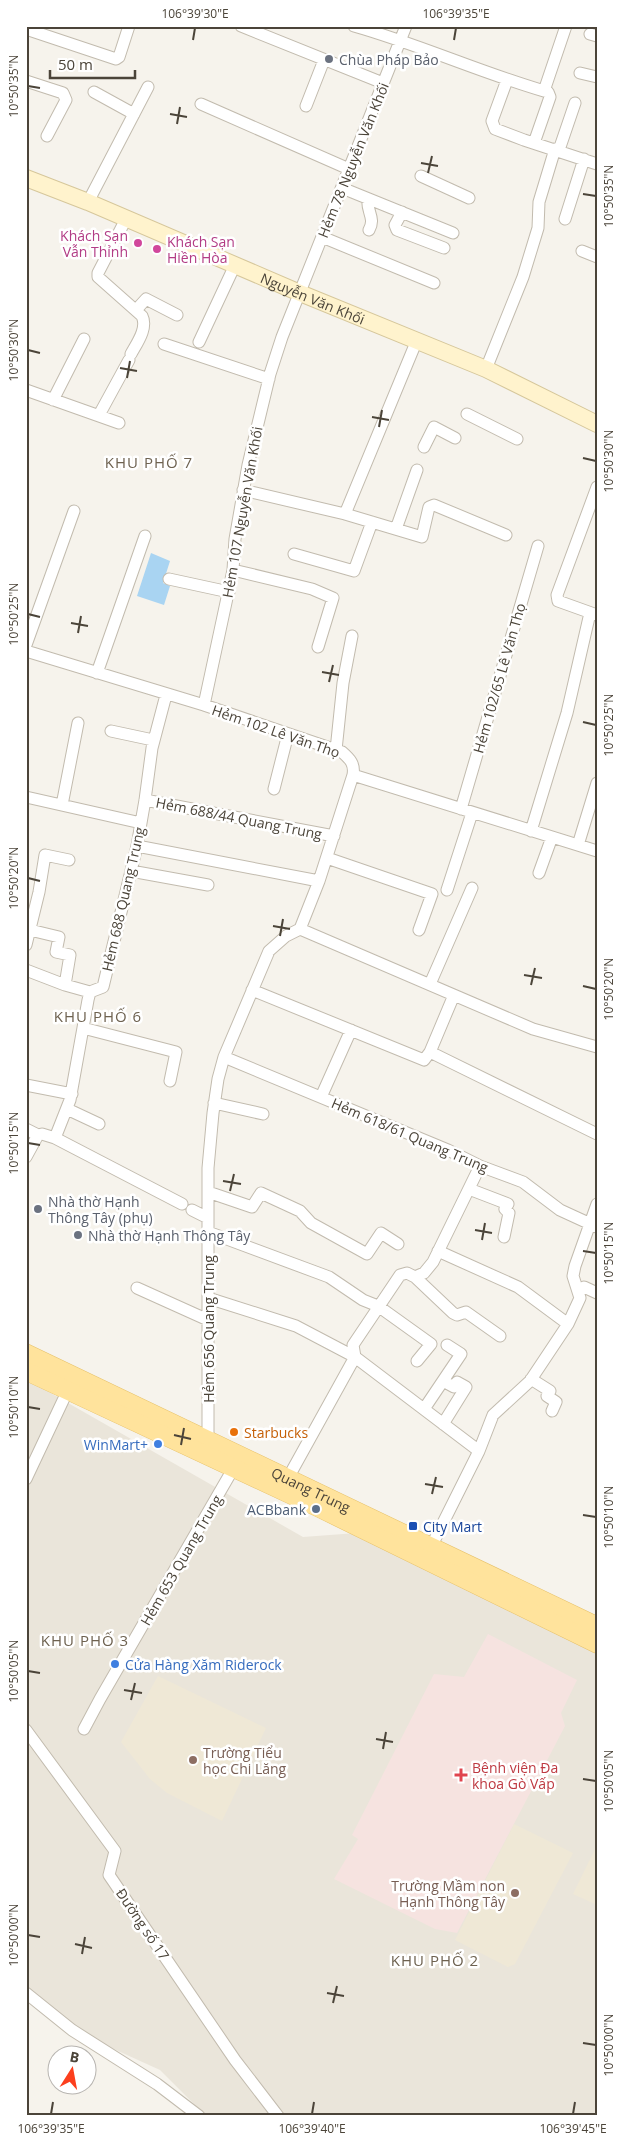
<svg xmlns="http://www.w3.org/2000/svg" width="623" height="2142" viewBox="0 0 623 2142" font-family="'Open Sans',sans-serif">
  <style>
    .residential { fill: #eae5da }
    .education { fill: #efe8d6 }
    .medical { fill: #f6e3e0 }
    .water { fill: #a9d4f2 }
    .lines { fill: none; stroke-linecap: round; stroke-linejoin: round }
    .street-casing { stroke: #c2bbae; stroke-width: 13 }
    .secondary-casing { stroke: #d6c79b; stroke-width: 18 }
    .primary-casing { stroke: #e6c16a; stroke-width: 19 }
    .street { stroke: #fff; stroke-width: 11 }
    .secondary { stroke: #fff3cd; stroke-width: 16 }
    .primary { stroke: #ffe39c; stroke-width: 18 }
    .ticks { fill: none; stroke: #4b4439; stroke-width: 2 }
    .worship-dot { fill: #6b7280; stroke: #fff; stroke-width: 2 }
    .hotel-dot { fill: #d1479c; stroke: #fff; stroke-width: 2 }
    .food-dot { fill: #e8710a; stroke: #fff; stroke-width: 2 }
    .shop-dot { fill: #3f7fe0; stroke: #fff; stroke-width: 2 }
    .service-dot { fill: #5c6f8a; stroke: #fff; stroke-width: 2 }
    .transit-dot { fill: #1a4fb4; stroke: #fff; stroke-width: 2 }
    .education-dot { fill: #8d6e63; stroke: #fff; stroke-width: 2 }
    .health-dot { fill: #e0444e; stroke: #fff; stroke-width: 2 }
    .labels { text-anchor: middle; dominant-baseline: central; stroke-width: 5; stroke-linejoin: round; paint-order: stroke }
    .worship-label { font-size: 14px; fill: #5b616d; stroke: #fff; text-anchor: start }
    .street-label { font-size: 14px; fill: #4b4439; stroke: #fff }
    .hotel-label { font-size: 14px; fill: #b23c85; stroke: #fff; text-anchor: end }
    .food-label { font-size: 14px; fill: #c56008; stroke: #fff; text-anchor: start }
    .shop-label { font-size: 14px; fill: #366cbe; stroke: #fff; text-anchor: end }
    .service-label { font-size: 14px; fill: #4e5e75; stroke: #fff; text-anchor: end }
    .transit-label { font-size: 14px; fill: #164399; stroke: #fff; text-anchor: start }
    .education-label { font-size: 14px; fill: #785e54; stroke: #fff; text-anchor: start }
    .health-label { font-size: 14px; fill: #be3a42; stroke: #fff; text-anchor: start }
    .neighbourhood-label { font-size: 15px; letter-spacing: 1px; fill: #6e6250; stroke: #fff }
    .neatline { fill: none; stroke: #4b4439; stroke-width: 2 }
    .ticks-label { font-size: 12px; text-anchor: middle; fill: #4b4439 }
  </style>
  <rect width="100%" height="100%" fill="#f6f3ec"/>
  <path class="residential" d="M26 1379 303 1537 370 1532 597 1646V2116H206L160 2070 72 2030 26 1993Z"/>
  <path class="education" d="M158 1676 266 1728 222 1821 167 1793 150 1779 121 1742Z
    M514 1824 573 1853 515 1964 508 1967 455 1940Z
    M597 1845V1905L573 1894Z"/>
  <path class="medical" d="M488 1634 577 1680 561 1713 565 1726 457 1933 435 1929 334 1879 358 1839 352 1835 434 1674 464 1677Z"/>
  <path class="water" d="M151 553 170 561 163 583 170 586 164 605 137 596Z"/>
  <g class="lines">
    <defs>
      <path id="street" d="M241 26 383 83
        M354 26C418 44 479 72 544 91L566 26
        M26 29 116 59 119 57 129 26
        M590 34 597 36
        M580 73 597 77
        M507 80 492 121 495 129 524 140 597 164
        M26 81 63 93 66 100 47 136
        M94 92 134 114
        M201 104 349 169
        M306 106 324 60
        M534 143 550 97 548 92 544 91
        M559 150 575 103
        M421 176 469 198
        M342 188 453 233
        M368 199C366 211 376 218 369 230
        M88 202 148 87
        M402 212 395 225 397 230 444 248
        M126 219 98 273V277L142 316C148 328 137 343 131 354
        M565 219 584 159
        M322 237 434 283
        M582 251 597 257
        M136 310 146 299 177 315
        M199 342 235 265
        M164 344 269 379
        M486 369 523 277 538 228 539 202 555 149
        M26 390 119 423
        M53 400 84 339
        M467 414 517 439
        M99 415 129 360
        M424 447 434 427 455 438
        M597 487 557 595 558 601 597 615
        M243 490 345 514 422 537 429 507 434 505 506 535
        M345 514 417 340
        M396 529 417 470
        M294 554 354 571 372 522
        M233 570 312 589 333 598 318 647
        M169 579 229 592
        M26 645 74 511
        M26 651 204 705 342 752C350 759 355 764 353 775L597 851
        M97 673 145 536
        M204 705 233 570 235 539 248 465 270 374 282 337 406 26
        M111 731 153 740
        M336 750 343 683 352 636
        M274 789 288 734
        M26 797 141 823
        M145 800 334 836
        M62 805 78 723
        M461 809 538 546
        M531 831 567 713 590 613
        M578 845 597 783
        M137 846 319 881
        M327 858 432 894 419 930
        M131 871 208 885
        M539 873 552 837
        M447 890 472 813
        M300 929 533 1029 597 1047
        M30 930 59 937 56 952 70 955 65 985
        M26 945 39 892 45 855 69 860
        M26 970 65 985 90 992
        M430 984 472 888
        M252 990 424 1060 430 1052 597 1134
        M83 1028 176 1052 170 1081
        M430 1052 454 995
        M224 1057 448 1150 480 1166 523 1182 560 1210 597 1227
        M26 1085 72 1094
        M321 1097 351 1030
        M214 1103 263 1114
        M67 1109 99 1124
        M26 1129 38 1135
        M55 1138 182 1204
        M26 1157 38 1135 42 1134 55 1138 70 1100 88 1000 90 992 103 987 137 846 145 800 152 748 166 695
        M469 1189 508 1204 505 1209 509 1213 504 1237
        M208 1192 252 1207 261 1193 300 1211 311 1223 367 1254 381 1233 398 1244
        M192 1210 208 1218
        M208 1232 329 1277 363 1300 378 1306 431 1344 417 1361
        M438 1251 518 1287 568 1324
        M415 1277 453 1313 457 1315 466 1312 500 1336
        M137 1288 208 1320
        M579 1290 584 1287 597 1293
        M208 1298 296 1326 355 1357 479 1451
        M531 1379 550 1391 547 1396 556 1402 552 1411
        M443 1381 454 1387 457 1382 466 1387 443 1424
        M424 1409 461 1354 447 1345
        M208 1439V1168L213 1113 218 1079 224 1057 269 951 286 936 300 929 319 881 353 775
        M288 1478 355 1357 353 1345 400 1275 407 1273 415 1277 424 1273 433 1262 480 1166
        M26 1479 67 1392
        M431 1547 479 1451 493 1415 530 1381 568 1324 580 1298 573 1276 575 1266 597 1204
        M84 1729 100 1699 233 1469
        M26 1730 115 1851 109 1875 235 2060 278 2116
        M26 1993 72 2030 157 2084 199 2116"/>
      <g id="secondary">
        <path id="s1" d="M26 178 88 202 300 293 486 369 597 424"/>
      </g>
      <g id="primary">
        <path id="s2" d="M26 1353 597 1626"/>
        <path d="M26 1371 317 1507 597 1644"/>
      </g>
    </defs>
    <use href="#street" class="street-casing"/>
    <use href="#secondary" class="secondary-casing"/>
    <use href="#primary" class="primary-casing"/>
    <use href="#street" class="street"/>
    <use href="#secondary" class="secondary"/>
    <use href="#primary" class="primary"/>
  </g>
  <path class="ticks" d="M193 40 195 28M454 40 456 28M28 86 40 88M170 114 187 117M177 124 180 107M421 163 438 166M428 173 432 156M583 194 596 196M28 350 40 353M120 368 137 371M127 378 130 361M372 417 389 420M379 427 382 410M583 458 596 461M28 614 40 617M71 623 88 626M78 633 81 616M322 672 339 675M329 682 333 665M583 722 596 725M28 878 40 881M273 926 290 929M280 936 283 919M524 975 542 978M531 985 535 968M583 986 596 989M28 1143 40 1145M223 1181 241 1184M230 1191 234 1174M475 1230 492 1233M482 1240 485 1223M583 1251 596 1253M28 1407 40 1409M174 1435 191 1439M181 1445 184 1428M425 1484 443 1487M432 1494 436 1477M583 1515 596 1517M28 1671 40 1673M124 1690 142 1693M131 1700 135 1683M376 1739 393 1742M383 1749 386 1732M583 1779 596 1781M28 1935 40 1937M75 1944 92 1948M82 1954 85 1937M327 1993 344 1996M333 2003 337 1986M583 2043 596 2045M51 2114 53 2102M312 2114 314 2102M573 2114 575 2102"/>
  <g class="worship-dot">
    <circle cx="329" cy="59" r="5"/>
    <circle cx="38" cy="1209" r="5"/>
    <circle cx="78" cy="1235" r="5"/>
  </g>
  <g class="hotel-dot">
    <circle cx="138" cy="243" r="5"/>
    <circle cx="157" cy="249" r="5"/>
  </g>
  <circle class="food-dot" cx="234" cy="1432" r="5"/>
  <g class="shop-dot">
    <circle cx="158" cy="1444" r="5"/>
    <circle cx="115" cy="1664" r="5"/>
  </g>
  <circle class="service-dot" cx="316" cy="1509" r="5"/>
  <rect class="transit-dot" x="408" y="1521" width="10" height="10" rx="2.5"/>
  <g class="education-dot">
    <circle cx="193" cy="1760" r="5"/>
    <circle cx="515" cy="1893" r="5"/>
  </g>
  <path class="health-dot" d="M458.5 1767.5h5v5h5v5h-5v5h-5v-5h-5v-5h5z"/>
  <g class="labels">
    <g class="worship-label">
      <text x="339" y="59">Chùa Pháp Bảo</text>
      <text x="48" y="1201">Nhà thờ Hạnh<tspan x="48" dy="16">Thông Tây (phụ)</tspan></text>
      <text x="88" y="1235">Nhà thờ Hạnh Thông Tây</text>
    </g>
    <g class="street-label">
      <text transform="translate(353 160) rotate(-68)">Hẻm 78 Nguyễn Văn Khối</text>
      <text stroke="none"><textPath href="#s1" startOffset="311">Nguyễn Văn Khối</textPath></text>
      <text transform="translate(242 512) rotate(-80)">Hẻm 107 Nguyễn Văn Khối</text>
      <text transform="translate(499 678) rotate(-74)">Hẻm 102/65 Lê Văn Thọ</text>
      <text transform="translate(276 731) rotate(19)">Hẻm 102 Lê Văn Thọ</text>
      <text transform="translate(239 818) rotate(11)">Hẻm 688/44 Quang Trung</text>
      <text transform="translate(123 899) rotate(-77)">Hẻm 688 Quang Trung</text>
      <text transform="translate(410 1135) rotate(23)">Hẻm 618/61 Quang Trung</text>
      <text transform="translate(208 1329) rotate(-90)">Hẻm 656 Quang Trung</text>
      <text stroke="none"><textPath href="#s2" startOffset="316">Quang Trung</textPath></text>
      <text transform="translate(181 1560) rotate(-60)">Hẻm 653 Quang Trung</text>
      <text transform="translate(143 1924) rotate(56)">Đường số 17</text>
    </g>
    <g class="hotel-label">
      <text x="128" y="235">Khách Sạn<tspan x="128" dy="16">Vẫn Thỉnh</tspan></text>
      <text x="167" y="241" text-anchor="start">Khách Sạn<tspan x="167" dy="16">Hiền Hòa</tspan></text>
    </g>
    <g class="food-label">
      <text x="244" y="1432">Starbucks</text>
    </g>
    <g class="shop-label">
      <text x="148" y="1444">WinMart+</text>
      <text x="125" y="1664" text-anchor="start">Cửa Hàng Xăm Riderock</text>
    </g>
    <g class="service-label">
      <text x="306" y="1509">ACBbank</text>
    </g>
    <g class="transit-label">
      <text x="423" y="1526">City Mart</text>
    </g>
    <g class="education-label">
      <text x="203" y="1752">Trường Tiểu<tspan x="203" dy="16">học Chi Lăng</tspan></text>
      <text x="505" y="1885" text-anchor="end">Trường Mầm non<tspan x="505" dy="16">Hạnh Thông Tây</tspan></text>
    </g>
    <g class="health-label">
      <text x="472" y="1767">Bệnh viện Đa<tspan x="472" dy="16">khoa Gò Vấp</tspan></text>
    </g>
    <g class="neighbourhood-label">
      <text x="149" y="462">KHU PHỐ 7</text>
      <text x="98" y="1016">KHU PHỐ 6</text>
      <text x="85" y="1640">KHU PHỐ 3</text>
      <text x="435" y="1960">KHU PHỐ 2</text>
    </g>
  </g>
  <rect width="623" height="2142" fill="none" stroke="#ffffff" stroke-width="55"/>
  <g transform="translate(72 2070) rotate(11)"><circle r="24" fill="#ffffff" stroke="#b7b4b0"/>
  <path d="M0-4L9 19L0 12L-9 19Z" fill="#fc3f1d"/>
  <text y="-8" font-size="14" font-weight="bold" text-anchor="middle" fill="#4b4439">B</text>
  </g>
  <path d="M50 70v8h85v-8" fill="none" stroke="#4b4439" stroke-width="2.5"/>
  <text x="58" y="70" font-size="15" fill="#4b4439" stroke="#ffffff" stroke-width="4" paint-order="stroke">50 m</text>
  <rect x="28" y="28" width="568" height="2086" class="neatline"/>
  <g class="ticks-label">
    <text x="195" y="18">106°39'30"E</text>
    <text x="456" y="18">106°39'35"E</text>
    <text transform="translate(14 86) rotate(-90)" y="4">10°50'35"N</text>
    <text transform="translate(609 196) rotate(-90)" y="4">10°50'35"N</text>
    <text transform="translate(14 350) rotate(-90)" y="4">10°50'30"N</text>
    <text transform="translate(609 461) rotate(-90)" y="4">10°50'30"N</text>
    <text transform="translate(14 614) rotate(-90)" y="4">10°50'25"N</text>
    <text transform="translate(609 725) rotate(-90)" y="4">10°50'25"N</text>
    <text transform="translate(14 878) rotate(-90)" y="4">10°50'20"N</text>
    <text transform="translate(609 989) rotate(-90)" y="4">10°50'20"N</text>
    <text transform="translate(14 1143) rotate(-90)" y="4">10°50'15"N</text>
    <text transform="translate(609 1253) rotate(-90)" y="4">10°50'15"N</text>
    <text transform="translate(14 1407) rotate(-90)" y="4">10°50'10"N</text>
    <text transform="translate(609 1517) rotate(-90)" y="4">10°50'10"N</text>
    <text transform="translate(14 1671) rotate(-90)" y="4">10°50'05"N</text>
    <text transform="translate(609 1781) rotate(-90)" y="4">10°50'05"N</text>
    <text transform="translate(14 1935) rotate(-90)" y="4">10°50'00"N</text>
    <text transform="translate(609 2045) rotate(-90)" y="4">10°50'00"N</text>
    <text x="51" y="2133">106°39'35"E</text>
    <text x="312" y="2133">106°39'40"E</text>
    <text x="573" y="2133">106°39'45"E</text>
  </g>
</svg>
